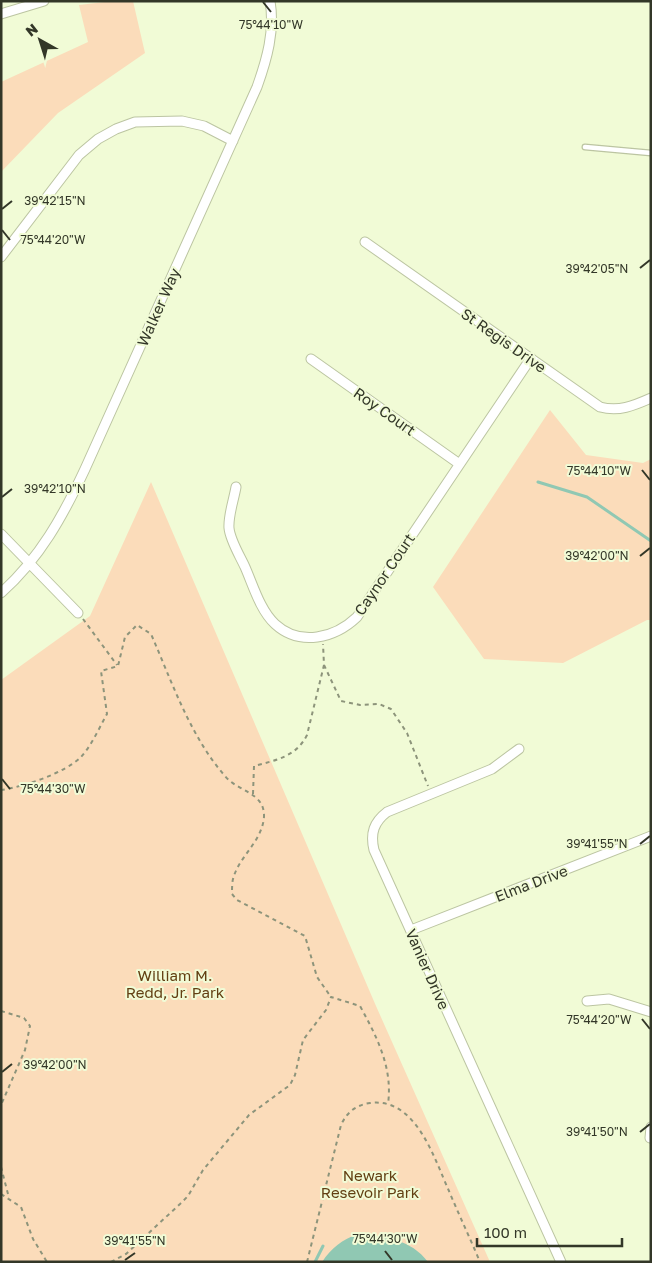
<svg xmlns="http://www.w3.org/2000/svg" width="652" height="1263" viewBox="0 0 652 1263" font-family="'Golos Text',sans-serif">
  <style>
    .green { fill: #fbdcba }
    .water { fill: #90c8b3 }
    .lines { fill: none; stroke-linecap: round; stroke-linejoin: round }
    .stream { stroke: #90c8b3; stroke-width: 3 }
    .service-casing { stroke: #bcc5a2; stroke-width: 7 }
    .minor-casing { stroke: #bcc5a2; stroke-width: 11 }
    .path { stroke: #8d947b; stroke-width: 2; stroke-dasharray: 4 4; stroke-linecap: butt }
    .service { stroke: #fff; stroke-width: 4.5 }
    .minor { stroke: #fff; stroke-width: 9 }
    .ticks { fill: none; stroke: #333728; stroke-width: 2 }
    .labels { text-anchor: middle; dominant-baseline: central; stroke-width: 4; stroke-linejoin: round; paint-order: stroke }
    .street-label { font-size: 15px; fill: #333728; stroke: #f1fbd6 }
    .park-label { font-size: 15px; fill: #623f12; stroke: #f1fbd6 }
    .ticks-label { font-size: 12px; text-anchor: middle; fill: #333728; stroke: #f1fbd6; stroke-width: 4; stroke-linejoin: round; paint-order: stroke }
  </style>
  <rect width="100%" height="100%" fill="#f1fbd6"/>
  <path class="green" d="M113 1H133L145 53 58 113 1 172V82L88 42 79 5Z
    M550 410 586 455 643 463 651 459V620H647L563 663 484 659 433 587Z
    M151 482 376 1006 490 1262H1V680L90 616Z"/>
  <path class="water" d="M358 1234C385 1237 411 1239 428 1262H322C332 1247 342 1240 358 1234Z"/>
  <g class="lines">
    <path class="stream" d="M538 482 587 497 651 541
      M315 1262 323 1246"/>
    <defs>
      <path id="service" d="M585 147 651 153"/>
      <path id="minor" d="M1 14 44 1
        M365 242 600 407C619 412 633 406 651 398
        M1 257 79 155 98 139 116 129 135 122 182 121 204 126 233 141
        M311 359 458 463
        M236 487C234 499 228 516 229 528 230 540 240 556 245 567 253 585 260 610 275 624 300 647 335 638 357 617L531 358
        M1 534 78 613
        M1 593C40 558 63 516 85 469L257 87C267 59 275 31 270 1
        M519 749 492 769 387 812C374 822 370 833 374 850L561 1262
        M411 930 651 836
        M587 1001 609 999 651 1012
        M650 1138 651 1127"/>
    </defs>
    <use href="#service" class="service-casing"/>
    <use href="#minor" class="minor-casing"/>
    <path class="path" d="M83 619 117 665
      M324 665 341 701 360 705 379 704 391 709 407 733 428 786
      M1 790C23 787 65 773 81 757 92 745 99 728 107 714L101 671 118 666 125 637 137 625 151 634C172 682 190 736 225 776 238 792 265 792 264 817 262 842 239 856 233 879 232 883 232 889 232 894L237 900 305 936 317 977 331 997
      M253 794 254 766C276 760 296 757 307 735L324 665 323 644
      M1 1011 24 1018 30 1026 25 1050 1 1105
      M1 1167 9 1198
      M1 1194 21 1207 33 1239 47 1262
      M111 1262 126 1254 180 1204 188 1196 203 1170 249 1115 290 1085 295 1075 303 1040 326 1010 331 997 360 1006C377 1037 393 1068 388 1104
      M307 1262 341 1125C347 1112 356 1105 370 1103 416 1097 434 1158 449 1191 459 1215 470 1238 480 1262"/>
    <use href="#service" class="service"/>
    <use href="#minor" class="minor"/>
  </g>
  <path class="ticks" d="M263 2 271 12M2 209 12 201M2 230 10 240M640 268 650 260M642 470 650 480M2 497 12 489M640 556 650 548M2 779 10 789M640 844 650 836M642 1019 650 1029M2 1072 12 1064M640 1132 650 1124M385 1251 392 1260M125 1260 135 1253"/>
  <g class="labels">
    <g class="street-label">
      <text transform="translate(158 307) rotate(-66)">Walker Way</text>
      <text transform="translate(504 340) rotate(35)">St Regis Drive</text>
      <text transform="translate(385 411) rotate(35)">Roy Court</text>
      <text transform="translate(384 574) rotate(-56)">Caynor Court</text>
      <text transform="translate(531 883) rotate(-21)">Elma Drive</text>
      <text transform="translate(428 969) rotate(66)">Vanier Drive</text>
    </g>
    <g class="park-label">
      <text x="175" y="975">William M.<tspan x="175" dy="17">Redd, Jr. Park</tspan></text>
      <text x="370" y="1175">Newark<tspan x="370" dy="17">Resevoir Park</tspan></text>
    </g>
  </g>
  <g class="ticks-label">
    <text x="271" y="29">75°44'10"W</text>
    <text x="55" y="205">39°42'15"N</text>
    <text x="53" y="244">75°44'20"W</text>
    <text x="597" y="273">39°42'05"N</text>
    <text x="599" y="475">75°44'10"W</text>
    <text x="55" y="493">39°42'10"N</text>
    <text x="597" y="560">39°42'00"N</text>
    <text x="53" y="793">75°44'30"W</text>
    <text x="597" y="848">39°41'55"N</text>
    <text x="599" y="1024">75°44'20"W</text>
    <text x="55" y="1069">39°42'00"N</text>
    <text x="597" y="1136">39°41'50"N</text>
    <text x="385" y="1243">75°44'30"W</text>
    <text x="135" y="1245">39°41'55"N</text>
  </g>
  <rect width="652" height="1263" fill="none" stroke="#333728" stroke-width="5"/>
  <g transform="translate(40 40) rotate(321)" stroke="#f1fbd6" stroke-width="4" paint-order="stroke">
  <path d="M0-4L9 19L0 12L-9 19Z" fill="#333728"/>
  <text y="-8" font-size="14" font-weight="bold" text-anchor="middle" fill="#333728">N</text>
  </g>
  <path d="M477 1238v8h145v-8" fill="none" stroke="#333728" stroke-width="2.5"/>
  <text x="484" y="1238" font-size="15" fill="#333728" stroke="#f1fbd6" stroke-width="4" paint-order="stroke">100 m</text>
</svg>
